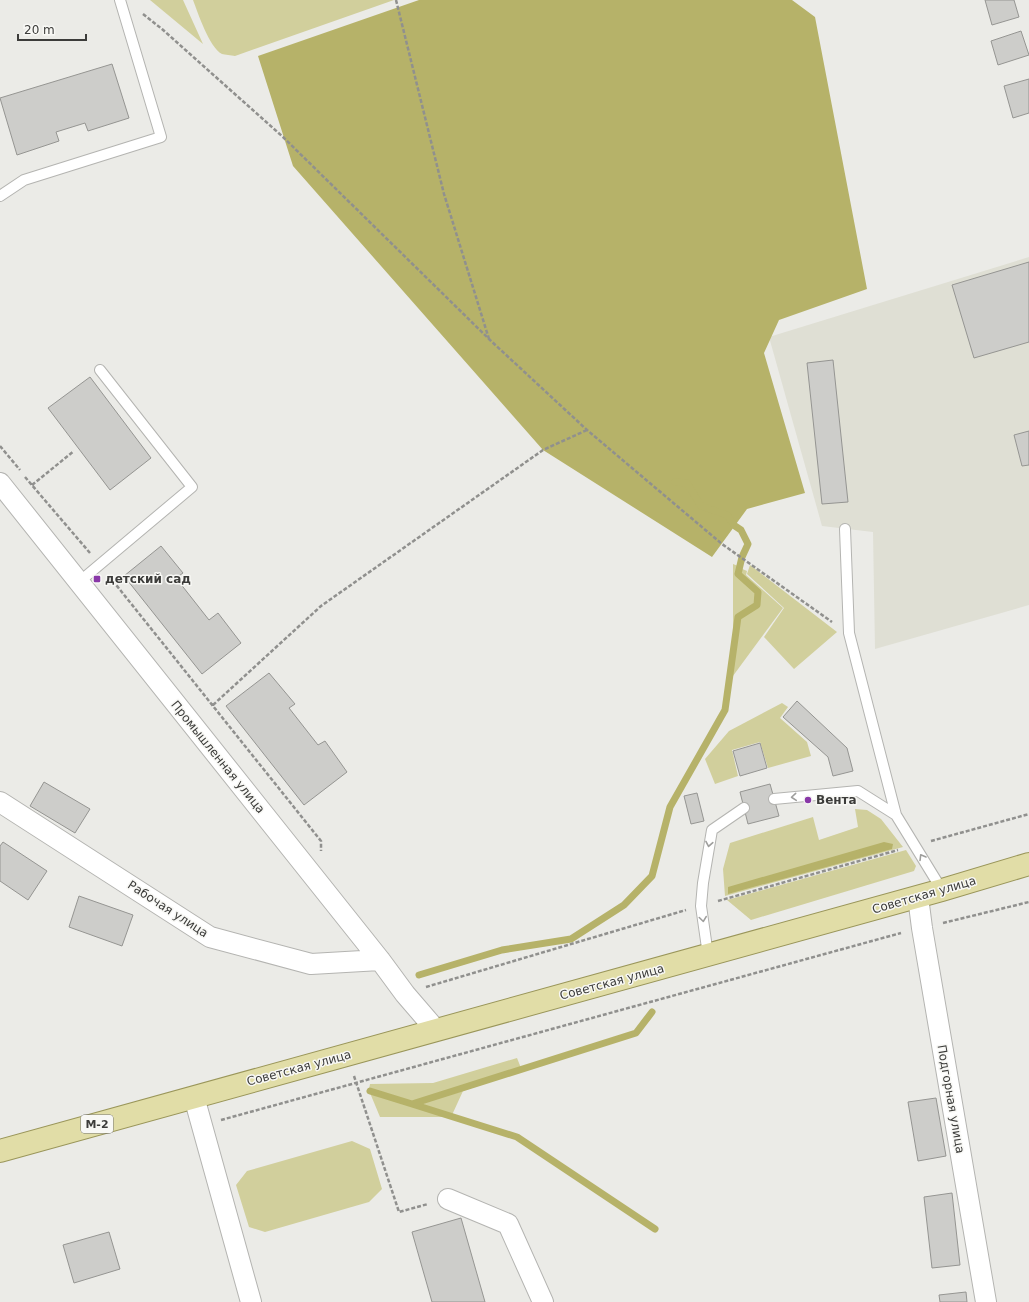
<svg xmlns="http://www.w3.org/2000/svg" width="1029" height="1302" viewBox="0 0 1029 1302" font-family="'DejaVu Sans',sans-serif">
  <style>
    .built { fill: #dfdfd4 }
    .green { fill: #d1cf9c }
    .forest { fill: #b6b269 }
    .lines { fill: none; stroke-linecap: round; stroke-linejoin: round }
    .stream { stroke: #b6b269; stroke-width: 7 }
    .building { fill: #cdcdca; stroke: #959592 }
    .lane-casing { stroke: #b4b4b1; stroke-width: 12 }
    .street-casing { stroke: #b4b4b1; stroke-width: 22 }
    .primary-casing { stroke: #9a965a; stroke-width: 24 }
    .path { stroke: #90908e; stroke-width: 2.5; stroke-dasharray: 4 2; stroke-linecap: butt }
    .lane { stroke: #fff; stroke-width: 10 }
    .street { stroke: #fff; stroke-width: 20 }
    .primary { stroke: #e1dda7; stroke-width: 22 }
    .oneway { stroke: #9e9e9c }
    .poi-dot { fill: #8938a8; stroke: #f8f8f5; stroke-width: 1.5 }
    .labels { text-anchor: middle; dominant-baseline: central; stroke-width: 3; stroke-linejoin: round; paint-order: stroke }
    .shield { fill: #f8f8f5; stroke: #747472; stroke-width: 1 }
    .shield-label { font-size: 11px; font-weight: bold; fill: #3c3c3a }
    .poi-label { font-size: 12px; font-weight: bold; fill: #3c3c3a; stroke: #f8f8f5; text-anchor: start }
    .street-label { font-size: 12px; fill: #3c3c3a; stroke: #f8f8f5 }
  </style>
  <rect width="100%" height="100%" fill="#ebebe7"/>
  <path class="built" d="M1029 257V605L875 649 873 532 822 526 769 337Z"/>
  <path class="green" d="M150 0H183L203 44Z
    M193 0H394L235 56C231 55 225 55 222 54 209 47 198 13 193 0Z
    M733 564 738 566 737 574 757 592 756 605 737 615 735 633H733Z
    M750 565 837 632 794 669 764 637 784 608 747 574Z
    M740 568 747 571 746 575 783 608 730 680 740 617 758 606 760 591 739 573Z
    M782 703 788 707 780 718 807 742 811 756 768 768 760 742 732 750 738 776 715 784 705 759 729 731Z
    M855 809 867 810 881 819 903 847 725 896 723 869 730 843 813 817 819 840 858 827Z
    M906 850 916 866 914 871 751 920 727 900Z
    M517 1058 521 1068 413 1102 369 1089 370 1084 433 1083Z
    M463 1091 452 1115 416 1104Z
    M370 1093 449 1117H380Z
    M352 1141 370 1149 382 1189 369 1202 265 1232 249 1227 236 1185 247 1171Z"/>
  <path class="forest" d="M419 0H792L815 17 867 289 779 320 764 353 805 493 747 509 712 557 543 450 293 166 258 56Z
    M884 842 893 844 892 849 728 894V887Z"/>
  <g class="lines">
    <path class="stream" d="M419 975 502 950 571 939 624 905 652 876 670 807 725 710 738 617 757 605 758 592 738 574 742 557 748 544 741 530 735 526 727 515 701 506 687 483 675 482
      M370 1091 412 1104 636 1033 652 1012
      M412 1104 517 1137 655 1229"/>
  </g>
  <path class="building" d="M985 0H1014L1019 17 992 25Z
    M1021 31 1029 55 998 65 991 41Z
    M112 64 129 118 88 131 85 123 56 132 59 141 17 155 0 98Z
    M1029 79V113L1013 118 1004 86Z
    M1029 262V342L974 358 952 285Z
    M833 360 848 502 822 504 807 363Z
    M90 377 151 458 110 490 48 408Z
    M1029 431V465L1022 466 1014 435Z
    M161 546 183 573 176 578 209 620 218 613 241 643 202 674 124 576Z
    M269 673 295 704 289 708 318 745 325 741 347 772 304 805 226 706Z
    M797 701 847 748 853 771 833 776 828 757 783 717Z
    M760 743 767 768 740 776 733 751Z
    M44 782 90 809 75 833 30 806Z
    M770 784 779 816 748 824 740 792Z
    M697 793 704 821 691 824 684 796Z
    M3 842 47 871 28 900 0 881V846Z
    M79 896 133 915 122 946 69 927Z
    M936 1098 946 1156 918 1161 908 1102Z
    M952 1193 960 1265 932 1268 924 1197Z
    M461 1218 485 1302H432L412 1232Z
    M109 1232 120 1269 74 1283 63 1245Z
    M966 1292 967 1302H940L939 1295Z"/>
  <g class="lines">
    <defs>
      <path id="lane" d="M0 196 24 180 161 137 120 0
        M845 529 849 633 896 815 942 890
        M79 582 192 487 100 370
        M774 799 858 791 896 815
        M708 955 701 906 703 883 712 830 744 808"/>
      <path id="street" d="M0 483 380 960 405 994 436 1030
        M0 802 210 937 311 964 380 960
        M918 897 922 928 986 1302
        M194 1097 251 1302
        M448 1199 508 1224 543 1302"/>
      <path id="primary" d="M0 1151 942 890 1029 864"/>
    </defs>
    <use href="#lane" class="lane-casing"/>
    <use href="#street" class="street-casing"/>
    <use href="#primary" class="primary-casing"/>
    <path class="path" d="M396 0 444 194 489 339
      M143 14 162 29 283 137 490 340 587 430 722 544 832 622
      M0 446 20 470
      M25 477 90 553
      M32 485 74 451
      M109 576 321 841V851
      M213 705 321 606 543 450 587 430
      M931 841 1029 814
      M718 901 898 850
      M943 923 1029 902
      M426 987 686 910
      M354 1076 399 1212 428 1204
      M221 1120 901 933"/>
    <use href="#lane" class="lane"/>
    <use href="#street" class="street"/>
    <use href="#primary" class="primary"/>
  </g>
  <defs><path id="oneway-chevron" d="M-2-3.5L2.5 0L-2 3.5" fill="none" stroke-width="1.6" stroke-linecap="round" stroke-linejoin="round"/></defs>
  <g class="oneway">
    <use href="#oneway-chevron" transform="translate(794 797) rotate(175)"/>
    <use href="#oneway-chevron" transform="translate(709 844) rotate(100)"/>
    <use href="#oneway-chevron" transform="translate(922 857) rotate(-121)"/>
    <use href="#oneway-chevron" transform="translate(703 919) rotate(82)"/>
  </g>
  <g class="poi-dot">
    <rect x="93" y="575" width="8" height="8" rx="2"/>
    <circle cx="808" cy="800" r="4"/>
  </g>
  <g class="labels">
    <rect class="shield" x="81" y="1115" width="32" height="18" rx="3"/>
    <g class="shield-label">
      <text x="97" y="1124">М-2</text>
    </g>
    <g class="poi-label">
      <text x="105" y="579">детский сад</text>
      <text x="816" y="800">Вента</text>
    </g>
    <g class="street-label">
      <text transform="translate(218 757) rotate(51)">Промышленная улица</text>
      <text transform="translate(924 895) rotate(-16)">Советская улица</text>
      <text transform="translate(168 909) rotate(33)">Рабочая улица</text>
      <text transform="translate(612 982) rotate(-15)">Советская улица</text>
      <text transform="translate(299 1068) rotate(-15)">Советская улица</text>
      <text transform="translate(951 1099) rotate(80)">Подгорная улица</text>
    </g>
  </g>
  <path d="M18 34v6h68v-6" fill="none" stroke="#3c3c3a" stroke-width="2"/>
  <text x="24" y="34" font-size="12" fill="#3c3c3a" stroke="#f8f8f5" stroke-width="3" paint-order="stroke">20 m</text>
</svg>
